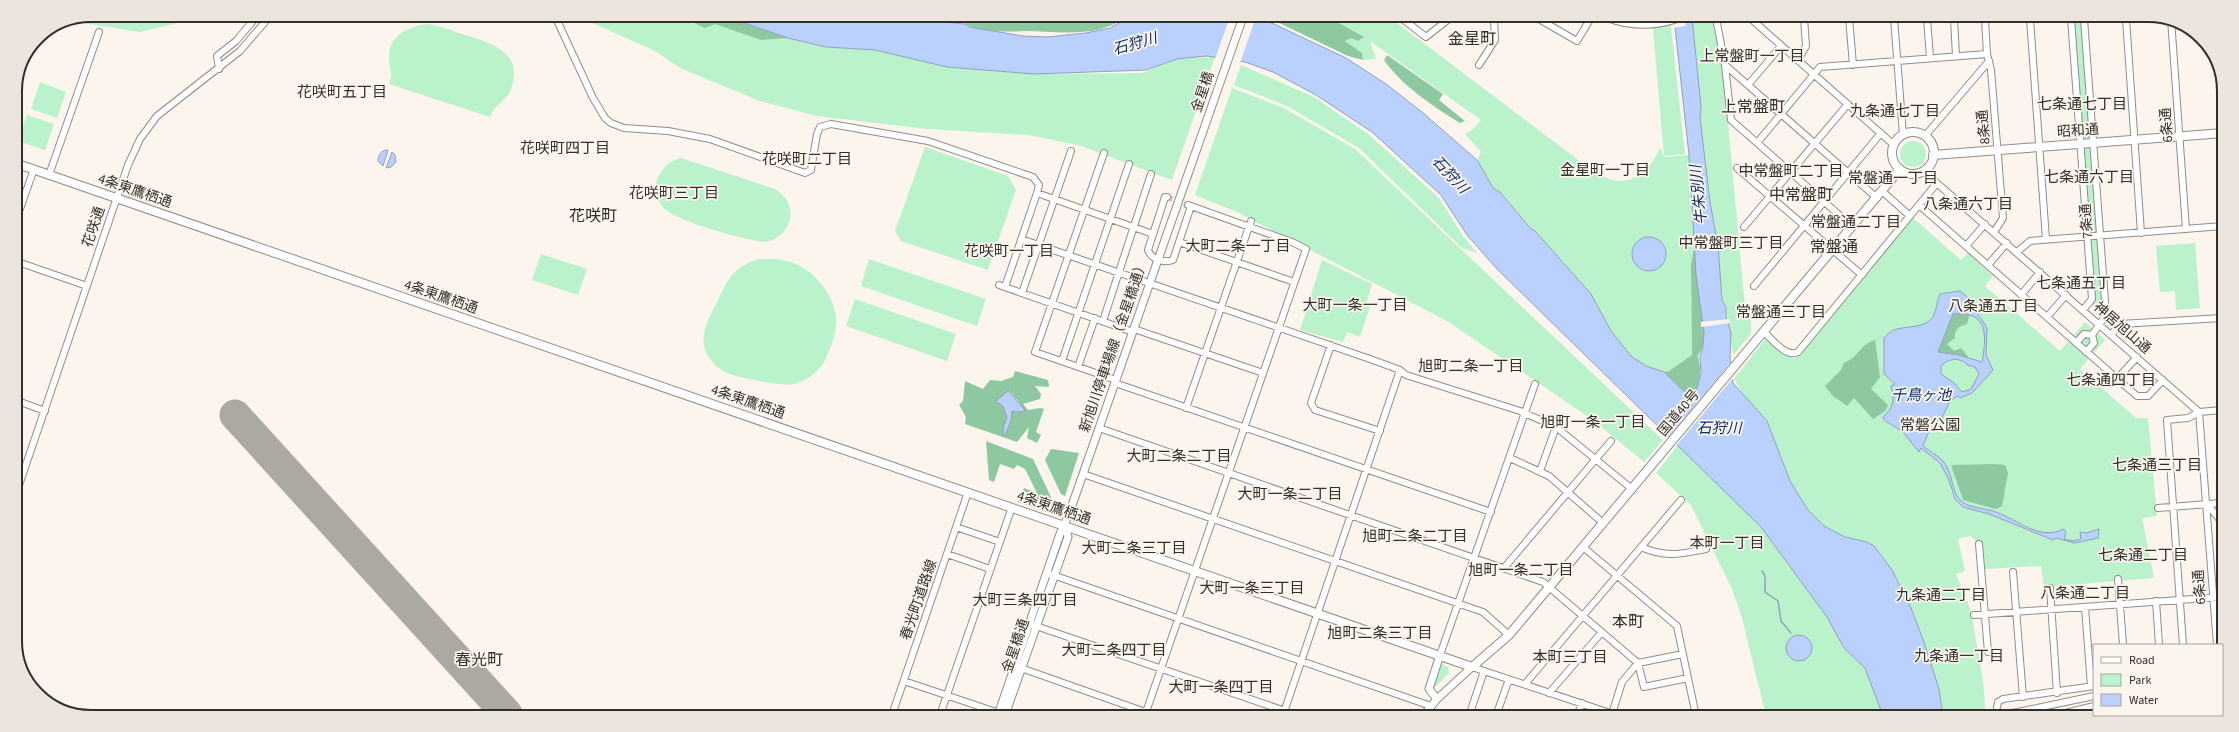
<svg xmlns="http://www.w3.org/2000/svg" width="2239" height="732" viewBox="0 0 2239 732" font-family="'Source Sans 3','Noto Sans JP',sans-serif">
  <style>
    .green { fill: #baf2cb }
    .forest { fill: #8ec8a0; fill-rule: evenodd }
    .water { fill: #b9d1fc; stroke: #90a0be; fill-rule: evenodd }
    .pier { fill: #fbf5ee }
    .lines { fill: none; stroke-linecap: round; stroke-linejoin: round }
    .stream { stroke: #90a0be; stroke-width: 1.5 }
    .runway { stroke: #aca8a2; stroke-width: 31 }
    .minor-tunnel { stroke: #d3cdc7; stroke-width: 6; stroke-dasharray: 6 3; stroke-linecap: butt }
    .minor-casing { stroke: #928d87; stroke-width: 8 }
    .major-casing { stroke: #928d87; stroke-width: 9 }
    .highway-casing { stroke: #928d87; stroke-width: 10 }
    .minor { stroke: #fff; stroke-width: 6 }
    .major { stroke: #fff; stroke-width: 7 }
    .highway { stroke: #fff; stroke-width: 8 }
    .labels { text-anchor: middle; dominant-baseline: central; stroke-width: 3.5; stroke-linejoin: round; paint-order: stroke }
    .street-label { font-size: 14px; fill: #312f2c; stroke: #fbf5ee }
    .water-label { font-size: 15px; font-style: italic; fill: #0f2e6a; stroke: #fbf5ee }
    .neighbourhood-label { font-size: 15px; fill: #312f2c; stroke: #fbf5ee }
    .quarter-label { font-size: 16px; fill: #312f2c; stroke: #fbf5ee }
    .rim { fill: none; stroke: #312f2c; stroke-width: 2 }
  </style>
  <rect width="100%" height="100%" fill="#fbf5ee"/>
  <path class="green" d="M91 15H211L140 32 64 20Z
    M356 16H381L371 21Z
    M577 16H687L690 21 715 23 761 40 788 38 826 47 875 50 947 67 1034 74 1142 73 1177 59 1215 57 1172 180 1078 145 1028 135 928 129 816 116 760 101 680 68 655 51Z
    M1328 17H1389L1598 175C1604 176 1612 181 1619 181 1638 182 1655 163 1660 147L1664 157 1689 155 1695 243 1691 265 1692 355 1669 371 1664 372 1646 366 1631 356 1611 331 1591 294 1535 231 1530 228 1502 193 1493 188 1477 160 1481 152 1465 134 1472 130 1481 120 1370 41 1376 59 1363 60 1362 53 1345 41 1351 38 1363 37Z
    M1652 18H1670L1685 154 1664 156Z
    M1692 18H1720L1732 117 1728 123 1745 307 1751 321V334L1733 355 1726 308 1722 300 1718 246 1710 202 1700 118 1701 106Z
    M2069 19H2085L2106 315 2089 303 2092 299Z
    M427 24C439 25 450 30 462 34 487 42 523 50 512 86 508 101 494 104 490 117L389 84C394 71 389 71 389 59 388 36 407 27 427 24Z
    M1241 65 1314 97 1368 134 1439 198 1463 236 1477 253 1462 248 1359 148 1287 106 1234 85Z
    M40 82 66 92 57 118 31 109Z
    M1232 88 1284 108 1355 149 1663 440 1644 462 1593 420 1447 321 1237 212 1195 195Z
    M27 115 54 124 45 150 18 141Z
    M1900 154a13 13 0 1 1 26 0a13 13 0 1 1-26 0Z
    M925 147 1008 176 1016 190 988 270 901 241 895 231Z
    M681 158 775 189C800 203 793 236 766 242 747 241 680 222 666 210 658 203 653 190 657 180 661 168 670 161 681 158Z
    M1912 217 1961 260 1968 253 1993 276 1985 286 2060 351 2085 322 2105 340 2080 369 2136 418H2148L2157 516 2142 518 2154 578 2044 587 2041 566 1984 569 1981 544 1970 536 1958 539 1965 571 1956 574 1971 611 1983 680 1986 717H1943L1939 689 1924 642 1911 608 1892 570 1867 542 1845 537 1824 526 1808 510 1790 481 1767 421 1744 396 1734 379 1766 338 1794 359Z
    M2195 243 2200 308 2176 310 2175 291 2160 292 2156 246Z
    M541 254 587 269 578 295 532 280Z
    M759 259C767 259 776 258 783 260 809 265 833 290 836 317 837 331 832 345 826 358 821 370 807 381 794 384 783 387 733 377 723 371 715 366 705 355 704 345 701 329 712 313 718 300 729 277 734 267 759 259Z
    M869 259 986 299 977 326 861 286Z
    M1322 260 1372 284 1366 304 1370 307 1360 337 1347 332 1343 342 1300 330Z
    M855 299 956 334 947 361 846 326Z
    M1678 445 1761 527 1827 617 1844 648 1865 668 1885 716H1766L1742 618 1732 589 1691 505 1656 473Z
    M1442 664 1448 667 1449 673 1433 689Z"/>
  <path class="forest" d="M687 16H724L788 38 761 40 715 24 705 28 690 21Z
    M912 17H1126C1097 39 1057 31 1024 31 1009 32 983 32 969 26 964 24 962 18 957 17L953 20Z
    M1262 17H1328L1364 37 1358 41 1351 38 1345 41 1362 53 1363 60 1348 56 1275 21Z
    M1387 55 1443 94 1439 100 1465 121 1460 123C1433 106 1403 87 1384 60Z
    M1695 243 1704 332 1703 346 1698 356C1702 371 1700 385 1692 399L1664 372 1669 371 1692 355 1691 265Z
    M1970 313 1967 324 1959 327 1955 333V338L1947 344 1954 351 1961 348 1969 358 1938 352 1953 314Z
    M1875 340 1880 377 1871 389 1888 405 1885 411 1873 419 1854 398 1847 406 1832 395 1825 386 1841 370 1844 363C1859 357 1858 346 1875 340Z
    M1015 371 1048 380 1049 387 1035 386 1041 394 1040 399 1023 404 1028 410 1040 408 1044 409 1036 432 1041 435 1037 443 1027 438 1029 427 1017 442 965 424 966 417 959 405 963 401 965 381 983 389 990 380 1001 381 1013 377ZM1009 391 1019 402 1020 412 1012 411 1011 421 1004 430V425L1007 418 1003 406 996 401Z
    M986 441 1033 459 1057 510 1047 512 1018 502 1024 488 1037 493 1025 469 1017 465 1014 469 1000 464 994 482 989 480Z
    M1051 449 1079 453 1065 496 1061 494 1045 460Z
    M1994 464 2005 465 2008 473 2002 506 1996 509 1963 500 1951 465Z"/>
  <path class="water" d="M724 16 891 17 965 24 969 27 1023 36 1047 37 1086 33 1110 28 1129 17H1254L1274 24 1346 58 1386 84 1422 112 1477 160 1493 188 1501 193 1530 228 1535 231 1591 294 1611 331 1631 356 1646 366 1664 372 1692 399 1697 389 1701 373 1700 356 1703 346 1704 332 1696 275 1689 155 1674 18H1692L1701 106 1700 118 1710 202 1718 246 1722 300 1726 308V316L1731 333 1730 358 1733 383 1767 421 1790 481 1808 510 1824 526 1845 537 1867 542 1874 546 1892 570 1911 608 1924 642 1939 689 1943 717 1883 716 1865 668 1844 648 1827 617 1761 527 1497 269 1467 235 1441 195 1372 132 1316 95 1273 72 1245 62 1207 56 1177 59 1146 70 1034 74 947 67 875 50 826 47 788 38Z
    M388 150 383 166 378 161C378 154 382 150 388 150Z
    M392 152 395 155 396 162 391 167 386 168Z
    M1632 254a17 17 0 1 1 34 0a17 17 0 1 1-34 0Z
    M1960 291 1967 297 1987 328 1986 355 1993 370 1972 393 1960 398 1958 396 1950 401 1942 418 1931 426 1923 446C1929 451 1937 455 1942 460 1953 471 1951 492 1961 501 1969 508 1986 508 1996 512 2018 520 2039 541 2064 529L2066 532 2064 539 2073 541 2081 539 2080 532 2087 533 2099 529 2098 538 2075 543 2056 538 2053 540 1989 514 1963 507 1955 499 1949 480 1940 463 1921 448 1919 452 1903 432 1884 420 1883 417C1893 408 1895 400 1891 386L1895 384 1884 374V338C1887 335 1890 331 1894 330 1906 325 1930 330 1935 312 1937 306 1937 301 1940 294ZM1953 314C1988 311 1987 334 1982 362L1959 355 1938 352ZM1956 359 1965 362 1967 365 1975 367 1979 374 1971 389 1962 392 1954 383 1941 374V366L1947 361Z
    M1008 391 1025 410 1020 412 1012 411 1011 421 1005 435H1003L1004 425 1007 418 1003 406 996 401Z
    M1786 648a13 13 0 1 1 26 0a13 13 0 1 1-26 0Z"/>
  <path class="pier" d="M1230 17H1256L1240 63 1215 59Z
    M1672 18H1694V19L1686 23 1685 26 1673 28Z
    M1729 319 1730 323 1701 327V322Z
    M1732 361 1734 377 1676 446 1668 438Z
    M1944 711 1945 717 1881 716 1918 712Z"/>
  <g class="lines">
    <path class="stream" d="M1762 571 1765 576V592L1778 601 1781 621 1791 633"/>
    <path class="runway" d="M235 415 507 714"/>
    <path class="minor-tunnel" d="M1167 197 1188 205"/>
    <defs>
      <path id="minor" d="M555 16 593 98 605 118 611 123 624 128 668 131 710 139 805 173 811 170 817 134 820 127 831 124 928 141 1033 177 1039 185 1037 193 1005 287
        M1400 17 1426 37 1450 18
        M1537 18 1577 41 1591 18
        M1607 18C1631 27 1656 27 1680 18
        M1716 18 1725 65 1731 120 1853 227
        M1750 18 1894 145
        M1849 18 1853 65
        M1894 18 1903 135
        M1927 18 1930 58
        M1954 19 1956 56
        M1985 19 1987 54 1991 70 2003 218 1994 232
        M2030 19 2046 239
        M2071 19 2092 299 2083 310
        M2084 19 2106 315 2092 335
        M2126 19 2141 233
        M2171 19 2186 229
        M1798 60 1806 46 1804 18
        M1479 65 1495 40 1494 18
        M1725 65 1877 198
        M219 69 217 56 236 41 258 15
        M2220 76 2224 123
        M1748 85 1781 46
        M1925 136 1989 61
        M1757 143 1820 67 1987 54
        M1104 153 1035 352 1116 380
        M1737 168 1862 275
        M1923 171 2199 412 2217 645
        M49 175 99 32
        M1882 191 1910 216
        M1037 193 1153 234
        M1167 197H1165L1148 250C1152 260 1164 263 1173 260L1191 206
        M1919 205 2137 396H2148L2163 380
        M15 223 34 169
        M1744 227 1848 104
        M1021 239 1370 359 1400 370 1406 375 1520 411 1556 427 1632 489
        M1179 242 1294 282
        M1966 246 1985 224
        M2017 252 2030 241 2223 226
        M15 261 87 286
        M1988 265 2007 243
        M999 285 1133 332
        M1754 286 1881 133
        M1022 293 1071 151
        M2021 295 2040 272
        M2047 317 2066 295
        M1103 321 1151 174
        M1134 329 1263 373
        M1764 332C1773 340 1786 358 1798 352L1937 183
        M2111 335 2120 324 2222 318
        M2076 343 2084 334 2092 335 2094 343 2086 352
        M1331 345 1311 403 1315 410 1380 431
        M1062 361 1129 164
        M1078 367 1095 318
        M2117 379 2137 357
        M1115 383 1491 512
        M15 400 45 411
        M1186 408 1251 221
        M1099 428 1543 582 1638 663 1644 687 1688 678
        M1510 458 1549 476 1603 523
        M1540 471 1556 427
        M1083 474 1483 612 1509 635
        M15 497 128 165 140 139 157 116 240 51 271 15
        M2207 504 2221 521
        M2158 508 2221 503
        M956 527 1000 542
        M1979 544 1988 652
        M1583 547 1677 626 1696 716
        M1641 547C1666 558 1680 554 1706 549
        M947 554 990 569
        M1504 568 1611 441
        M2013 572 2023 697
        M1047 573 1431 706
        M2118 579 2123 645
        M2050 588 2057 693
        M2156 601 2159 645
        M2085 607 2091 686
        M1974 615 2220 597
        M1033 625 1297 715
        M2183 645 2167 420 2188 418 2199 412 2222 410
        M1440 655 1535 384
        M1018 667 1154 715
        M1472 667 1619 716
        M904 681 1002 714
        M1525 684 1681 500
        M1549 693 1602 632
        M1997 707 1998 702 2003 699 2094 686
        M2092 707 2093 717
        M894 711 904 715
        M1612 714 1622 682 1638 663 1683 654
        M892 715 968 492
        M940 715 1012 507
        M1145 715 1306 249 1292 242 1188 205
        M1283 715 1400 370
        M2129 715V717
        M1469 716 1484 671
        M1496 716 1509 679
        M1577 716 1582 703
        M1985 717 2018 712 2094 696
        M2049 717 2094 706"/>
      <path id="major" d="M1437 699 1429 689 1440 655
        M998 715 1060 534 1069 514 1243 17
        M1005 715 1068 537 1065 526
        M1423 716 1437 699 1472 667"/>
      <path id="highway" d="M1892 153a21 21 0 1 1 42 0a21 21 0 1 1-42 0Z
        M1933 155 2224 133
        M15 163 1472 667 1509 635 1900 169"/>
    </defs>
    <use href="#minor" class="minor-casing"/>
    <use href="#major" class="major-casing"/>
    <use href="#highway" class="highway-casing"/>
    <use href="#minor" class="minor"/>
    <use href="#major" class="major"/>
    <use href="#highway" class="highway"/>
  </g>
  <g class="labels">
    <g class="street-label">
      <text transform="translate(1203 92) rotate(-71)">金星橋</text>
      <text transform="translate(2167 125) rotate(-94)">6条通</text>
      <text transform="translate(1984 127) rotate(-95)">8条通</text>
      <text transform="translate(2078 131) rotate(-4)">昭和通</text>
      <text transform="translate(135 191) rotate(19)">4条東鷹栖通</text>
      <text transform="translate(2087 221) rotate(-94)">7条通</text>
      <text transform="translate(94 227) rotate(-71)">花咲通</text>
      <text transform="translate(441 297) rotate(19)">4条東鷹栖通</text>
      <text transform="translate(2122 328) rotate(41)">神居旭山通</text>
      <text transform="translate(1114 346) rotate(-71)">新旭川停車場線（金星橋通）</text>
      <text transform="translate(748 402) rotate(19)">4条東鷹栖通</text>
      <text transform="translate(1679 413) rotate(-50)">国道40号</text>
      <text transform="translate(1054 508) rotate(19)">4条東鷹栖通</text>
      <text transform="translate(2200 587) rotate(-94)">6条通</text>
      <text transform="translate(919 600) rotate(-71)">春光町道路線</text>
      <text transform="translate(1016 646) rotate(-71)">金星橋通</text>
    </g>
    <g class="water-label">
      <text transform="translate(1135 44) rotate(-16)">石狩川</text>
      <text transform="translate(1450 175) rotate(47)">石狩川</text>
      <text transform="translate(1699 195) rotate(-96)">牛朱別川</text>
      <text x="1921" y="395">千鳥ヶ池</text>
      <text x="1719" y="428">石狩川</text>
    </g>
    <g class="neighbourhood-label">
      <text x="1752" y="56">上常盤町一丁目</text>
      <text x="342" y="92">花咲町五丁目</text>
      <text x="2082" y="104">七条通七丁目</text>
      <text x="1895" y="111">九条通七丁目</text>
      <text x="565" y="148">花咲町四丁目</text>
      <text x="807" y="159">花咲町二丁目</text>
      <text x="1605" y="170">金星町一丁目</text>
      <text x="1791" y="171">中常盤町二丁目</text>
      <text x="2089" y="177">七条通六丁目</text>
      <text x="1893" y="178">常盤通一丁目</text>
      <text x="674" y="193">花咲町三丁目</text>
      <text x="1968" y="204">八条通六丁目</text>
      <text x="1856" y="222">常盤通二丁目</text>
      <text x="1731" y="243">中常盤町三丁目</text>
      <text x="1238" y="246">大町二条一丁目</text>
      <text x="1009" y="251">花咲町一丁目</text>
      <text x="2081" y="283">七条通五丁目</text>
      <text x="1355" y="305">大町一条一丁目</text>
      <text x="1993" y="306">八条通五丁目</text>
      <text x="1781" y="312">常盤通三丁目</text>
      <text x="1471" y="366">旭町二条一丁目</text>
      <text x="2111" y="380">七条通四丁目</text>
      <text x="1593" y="422">旭町一条一丁目</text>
      <text x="1930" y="425">常磐公園</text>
      <text x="1179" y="456">大町二条二丁目</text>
      <text x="2157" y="465">七条通三丁目</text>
      <text x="1290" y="494">大町一条二丁目</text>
      <text x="1415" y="536">旭町二条二丁目</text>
      <text x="1727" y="543">本町一丁目</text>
      <text x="1134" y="548">大町二条三丁目</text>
      <text x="2143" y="555">七条通二丁目</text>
      <text x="1521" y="570">旭町一条二丁目</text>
      <text x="1252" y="588">大町一条三丁目</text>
      <text x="2085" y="593">八条通二丁目</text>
      <text x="1941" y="595">九条通二丁目</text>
      <text x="1025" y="600">大町三条四丁目</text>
      <text x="1380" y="633">旭町二条三丁目</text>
      <text x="1114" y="650">大町二条四丁目</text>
      <text x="1959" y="656">九条通一丁目</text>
      <text x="1570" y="657">本町三丁目</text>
      <text x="1221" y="687">大町一条四丁目</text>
    </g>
    <g class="quarter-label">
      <text x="1472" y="39">金星町</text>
      <text x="1753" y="107">上常盤町</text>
      <text x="1801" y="195">中常盤町</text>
      <text x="593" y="216">花咲町</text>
      <text x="1834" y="247">常盤通</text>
      <text x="1628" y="622">本町</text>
      <text x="479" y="660">春光町</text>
    </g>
  </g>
  <path d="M0 0H2239V732H0ZM91 22H2148A69 69 0 0 1 2217 91V641A69 69 0 0 1 2148 710H91A69 69 0 0 1 22 641V91A69 69 0 0 1 91 22Z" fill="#ebe5de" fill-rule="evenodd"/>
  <path class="rim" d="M91 22H2148A69 69 0 0 1 2217 91V641A69 69 0 0 1 2148 710H91A69 69 0 0 1 22 641V91A69 69 0 0 1 91 22Z"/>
  <rect x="2093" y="644" width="130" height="72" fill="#fbf5ee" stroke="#aaa6a0"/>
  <rect x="2101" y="657" width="20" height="6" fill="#ffffff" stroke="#aaa6a0"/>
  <text x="2129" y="664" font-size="12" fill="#312f2c">Road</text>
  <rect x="2101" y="674" width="20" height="12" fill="#baf2cb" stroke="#aaa6a0"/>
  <text x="2129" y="684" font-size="12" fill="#312f2c">Park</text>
  <rect x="2101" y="694" width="20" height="12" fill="#b9d1fc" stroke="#aaa6a0"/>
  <text x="2129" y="704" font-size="12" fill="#312f2c">Water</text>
</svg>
